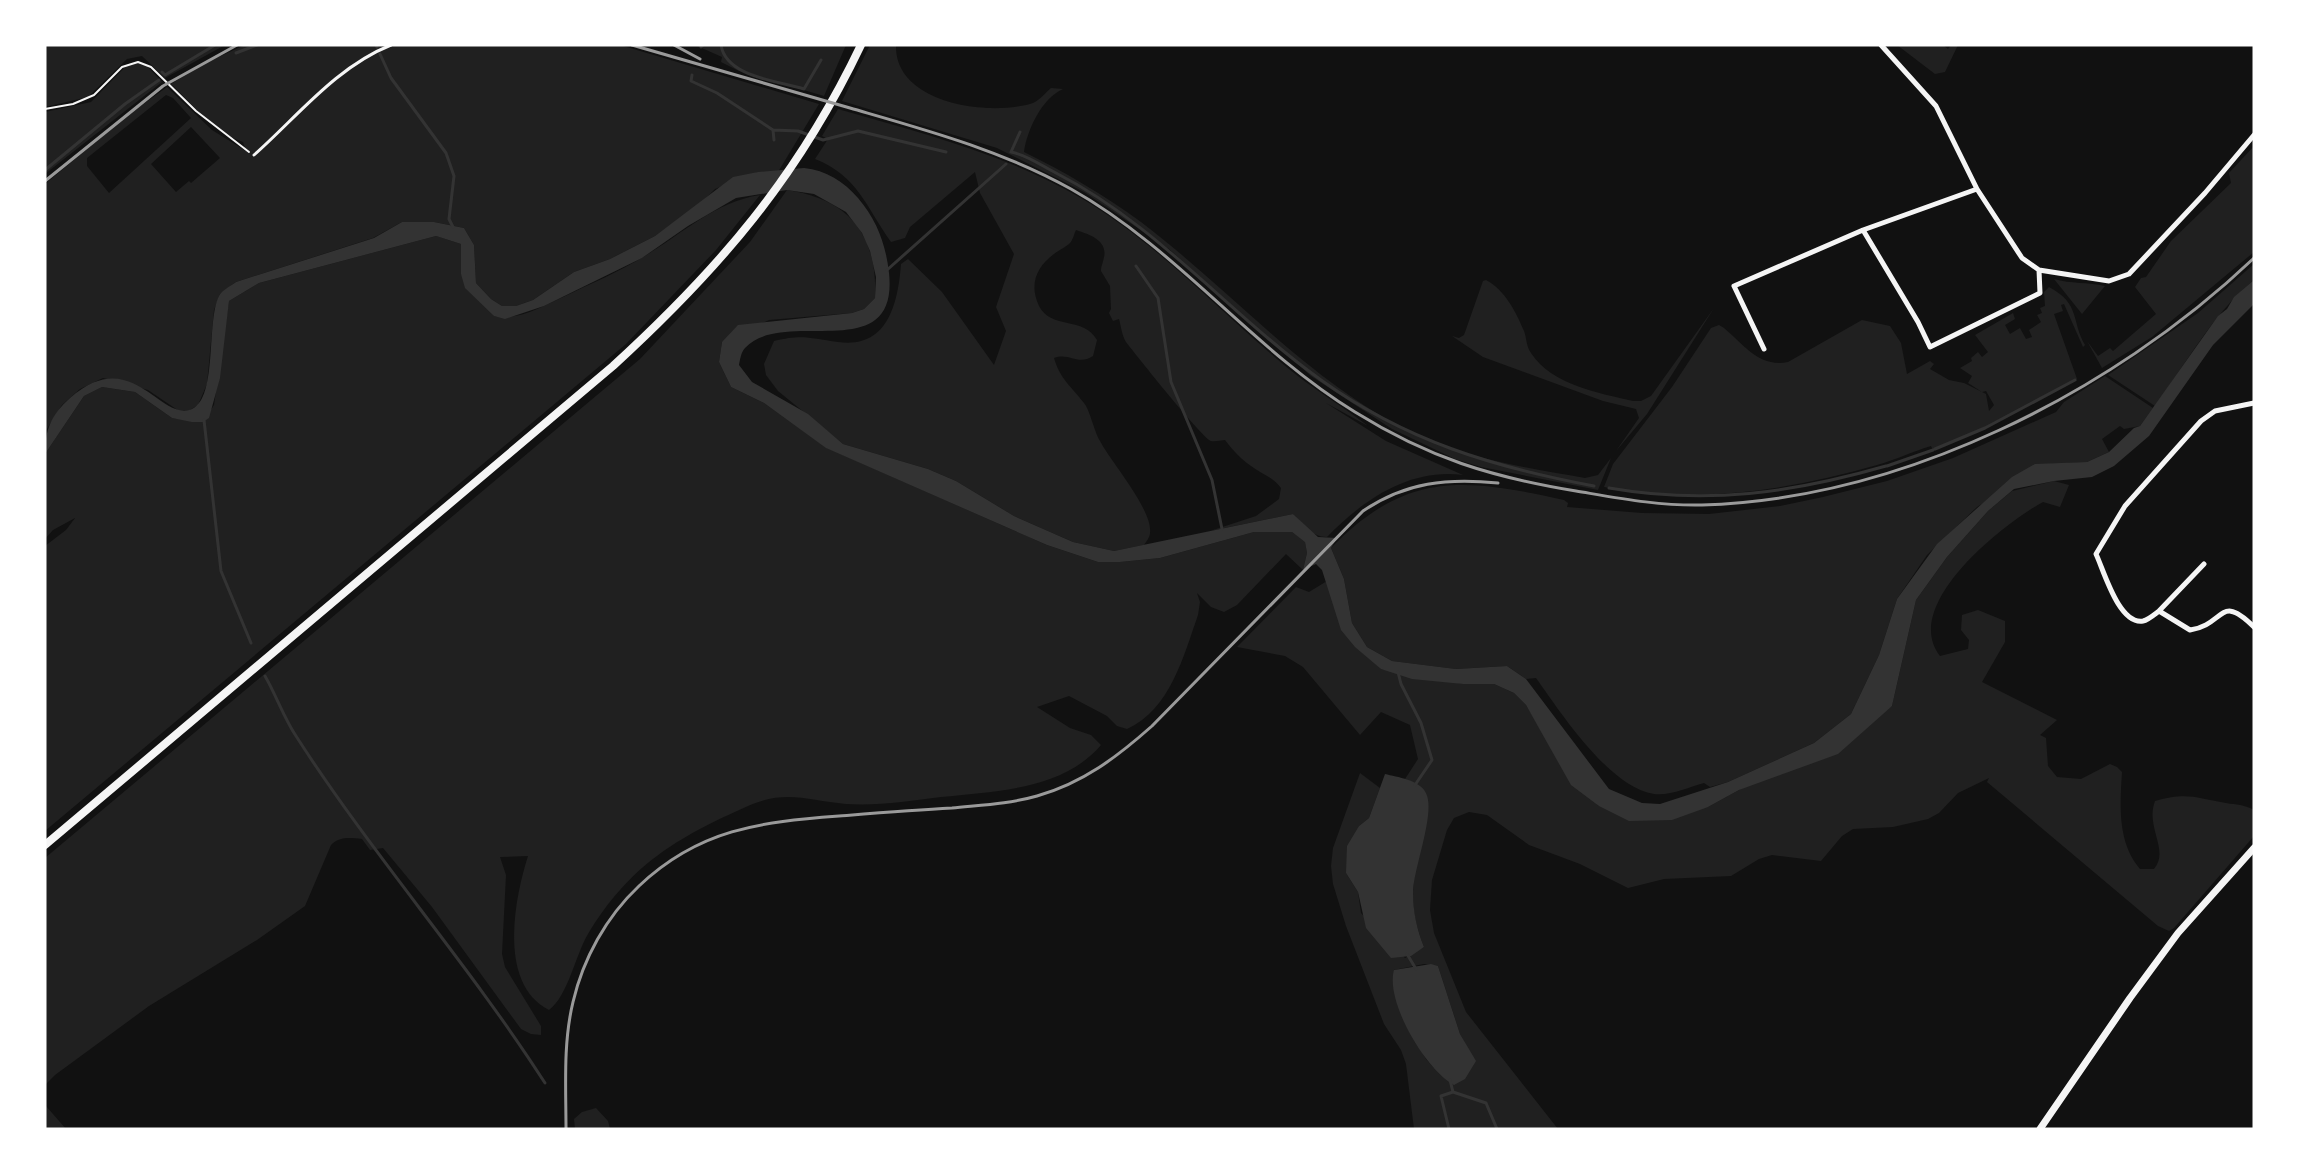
<svg xmlns="http://www.w3.org/2000/svg" width="2299" height="1174" viewBox="0 0 2299 1174" font-family="'Roboto Condensed',sans-serif">
  <style>
    .green { fill: #202020; fill-rule: evenodd }
    .water { fill: #333 }
    .lines { fill: none; stroke-linecap: round; stroke-linejoin: round }
    .stream { stroke: #333; stroke-width: 3 }
    .path { stroke: #f5f5f5; stroke-width: 2 }
    .service { stroke: #f5f5f5; stroke-width: 3 }
    .minor { stroke: #f5f5f5; stroke-width: 5 }
    .tertiary { stroke: #f5f5f5; stroke-width: 7 }
    .primary { stroke: #f5f5f5; stroke-width: 8 }
    .rail { stroke: #9a9a9a; stroke-width: 3 }
  </style>
  <rect width="100%" height="100%" fill="#111"/>
  <path class="green" d="M45 45H225L165 78 142 56 127 59 88 97 45 107Z
    M245 45H620L819 104 778 172H758L715 189 702 202 655 236 610 259 574 272 533 300 516 306H502L491 299 476 283 474 245 464 228 434 222H402L373 238 236 282 220 294 214 310 207 384 198 405 190 410 179 411 148 390 103 378 80 389 62 405 45 432V184L128 115 167 87 212 130 246 151 243 142C215 133 192 104 171 84L205 63ZM166 95 173 98 191 118 109 193 87 166V158ZM191 127 220 158 191 183 189 181 176 192 151 164Z
    M695 45H846L824 96 739 71 721 62 722 57Z
    M870 45H896C894 104 990 117 1033 103 1040 100 1045 93 1051 88L1063 89C1042 98 1027 130 1024 152 1065 172 1104 195 1141 222 1231 290 1310 383 1413 433 1466 459 1528 468 1585 478L1598 475 1611 458 1598 490 1481 467 1455 459 1392 429 1311 376 1169 249 1084 192 997 148 842 101Z
    M1897 45H1943L1948 49 1951 45H1958L1945 72 1935 74Z
    M137 63 147 66 162 82 45 174V112L91 102 126 66Z
    M838 109C921 133 1006 154 1081 198 1157 243 1216 308 1284 365 1311 388 1341 405 1368 426L1326 403 1386 441 1463 475C1409 468 1363 500 1327 537 1311 537 1304 524 1293 514L1210 531 1256 516 1279 499 1281 488C1273 477 1265 476 1254 468 1243 461 1233 451 1225 440 1222 440 1215 442 1211 441 1202 438 1136 355 1126 342 1122 336 1121 326 1119 319L1113 321 1109 313 1111 309 1110 286 1101 271C1101 266 1103 263 1104 257 1108 240 1088 234 1076 230 1074 234 1073 240 1070 243 1066 247 1059 250 1054 254 1036 267 1029 285 1039 306 1051 330 1084 316 1097 340L1093 356C1078 366 1069 352 1054 358 1060 379 1071 386 1084 403 1090 410 1094 431 1100 441 1111 462 1153 510 1150 533 1150 537 1146 542 1144 545L1114 551 1073 542 1014 516 956 481 928 469 843 444 778 391 766 375 764 364 774 341C802 334 810 338 838 342 888 349 898 303 901 264L908 259 942 292 994 365 1006 331 996 307 1014 254 980 193 975 172 910 227 905 238 891 242C866 207 858 176 815 159L828 139 822 136Z
    M2254 146V252L2152 337 2102 368 2087 341 2098 356 2110 348 2113 351 2156 314 2135 287 2141 278 2146 277 2171 241 2231 183 2229 173Z
    M787 190C849 199 878 235 875 298L864 309 852 313 769 320 722 342 719 362 731 387 764 403 827 448 1047 545 1098 562H1120L1160 558 1254 532H1292L1305 541 1307 553 1303 570 1286 554 1237 605 1224 612 1211 607 1197 593 1200 602 1198 615C1184 655 1170 710 1127 729L1117 726 1107 716 1069 696 1037 707 1070 728 1091 735 1101 745C1063 790 996 791 941 797 910 801 878 806 846 804 809 801 786 789 748 806 676 838 630 865 588 934 575 956 568 996 549 1010 498 984 514 900 528 856L500 857 506 875 502 954 505 967 541 1026V1035L531 1034 521 1029 432 907 383 848 370 850 362 839C350 838 340 836 331 845L305 906 257 940 149 1006 55 1075 45 1085V858L640 359 750 242Z
    M760 195 716 250 626 344 45 831V546L66 530 75 518 53 530 45 539V454L84 396 102 387 135 392 172 418 203 422 214 405 229 301 259 283 436 236 461 244V274L494 316C518 321 541 307 563 297 590 284 619 272 645 256 683 233 715 202 760 195Z
    M2254 264V280C2213 313 2186 364 2155 406L2108 375 2198 313Z
    M2054 279C2071 284 2088 282 2105 286L2082 314Z
    M1486 280C1505 290 1516 312 1524 331 1527 339 1526 346 1531 353 1552 385 1599 393 1633 401H1641L1651 396 1714 308 1647 414 1616 451 1639 418 1636 409 1603 401 1483 357 1452 336 1459 338 1464 335 1483 281Z
    M2049 287C2081 304 2071 321 2085 345L2083 347 2064 304 2061 305 2063 311 2054 314 2077 379 1985 428 1933 450 1931 446C1911 452 1898 459 1877 465 1787 491 1697 504 1604 487L1613 464 1672 387 1711 328 1719 325 1724 328C1744 345 1760 368 1788 362L1862 320 1890 326 1901 343 1907 374 1930 361 1934 364 1930 369 1949 380 1964 383 1986 394 1989 411 1994 405 1986 391 1982 392 1968 383 1972 376 1960 368 1972 361 1971 358 1978 352 1982 357 1988 352 1975 335 2013 313 2015 319 2005 325 2010 334 2020 328 2026 339 2032 337 2029 330 2041 322 2037 315 2042 313 2040 308 2045 306 2044 292Z
    M2105 376 2153 408 2140 426 2124 429 2120 426 2102 439 2109 452 2087 462 2048 464 1977 507 1927 555 1897 599 1879 655 1851 714 1814 743 1728 782 1710 787 1704 783C1689 787 1670 796 1654 794 1609 787 1561 713 1536 678L1526 679 1507 666 1456 669 1392 661 1367 647 1352 623 1344 579 1331 548C1407 470 1464 478 1564 500L1568 503 1567 507 1642 513 1709 514 1780 506 1823 497 1887 481 1953 458 2056 412 2064 402Z
    M2054 481 2069 485 2060 507 2043 502C2004 523 1900 605 1940 656L1968 649 1969 640 1961 630 1962 615 1978 610 2005 621V642L1982 682 2057 720 2040 735 2046 738 2048 766 2057 777 2081 779 2110 764 2117 767 2122 772C2120 805 2117 842 2140 869H2154C2170 850 2145 828 2155 801 2188 792 2195 798 2226 803 2237 805 2243 804 2254 810V836L2174 928 2169 931 2158 926 1987 782 1989 778 1958 793 1939 813 1928 819 1893 827 1853 829 1842 836 1821 861 1772 855 1759 859 1731 876 1664 879 1628 888 1580 864 1529 845 1487 815 1469 812 1454 818 1447 830 1432 880 1430 910 1434 933 1466 1012 1558 1129H1414L1406 1064 1401 1050 1384 1024 1346 926 1333 884 1331 866 1333 848 1360 773 1380 788 1369 818 1359 826 1346 873 1358 892 1361 913 1405 958 1424 947C1417 930 1412 909 1413 891 1414 858 1431 826 1426 793L1405 779 1418 759 1410 725 1381 712 1360 735 1303 667 1285 656 1237 647 1296 587 1309 592 1327 581 1331 594 1381 669 1463 684H1494L1514 693 1526 705 1552 748 1599 806 1708 807 1892 706 1916 600 1947 557 1988 511 2012 491ZM1424 964 1438 966 1460 1034 1475 1062 1434 1068 1426 1059 1408 1027 1394 970Z
    M45 1104 46 1106 66 1129H45Z
    M596 1108 608 1121 610 1129H575L574 1119 582 1112Z"/>
  <path class="water" d="M804 168C826 170 844 182 858 198 877 220 886 245 889 273 899 369 784 306 745 348 741 352 740 360 739 365L752 382 808 414 843 444 928 469 956 481 1014 516 1073 542 1114 551 1293 514 1318 537 1337 538 1331 548 1344 579 1352 623 1367 647 1392 661 1456 669 1507 666 1526 679 1609 789 1642 803 1660 804 1728 782 1814 743 1851 714 1879 655 1897 599 1937 544 2012 477 2035 464 2087 462 2109 452 2134 428 2140 426 2218 316 2227 309 2234 297 2254 280V304L2213 345 2149 436 2114 466 2092 477 2054 481 2014 489 1988 511 1947 557 1916 600 1892 706 1838 754 1739 790 1708 807 1672 820 1629 821 1599 806 1571 785 1526 705 1514 693 1494 684H1463L1412 679 1381 669 1355 647 1341 630 1322 570 1316 564 1303 570 1307 553 1305 542 1292 532H1254L1160 558 1120 562H1098L1047 545 826 448 764 403 731 387 719 362 722 342 738 325 852 313 864 309 875 298 876 277 870 251 862 233 846 212 814 194 787 190 736 198 688 226 642 258 544 306 505 319 494 316 465 288 461 274V244L436 236 259 283 229 301 220 378 209 418 203 422H192L172 418 135 392 102 387 84 396 45 454C45 430 51 415 70 398 132 343 160 423 192 409 218 397 206 321 219 296 222 290 231 286 236 282L374 238 402 222H434L464 228 474 245 476 283 491 299 502 306H516L533 300 574 272 610 259 655 236 733 177 758 172Z
    M1385 774C1397 777 1420 780 1426 793 1436 813 1413 869 1413 893 1413 911 1417 930 1424 947L1411 956 1391 958 1366 928 1358 892 1346 873 1347 846 1359 826 1369 818Z
    M1431 964 1438 966 1460 1034 1476 1061 1465 1079 1454 1085C1426 1070 1385 1002 1394 970Z"/>
  <g class="lines">
    <path class="stream" d="M376 45 377 47
      M721 45C726 77 778 81 804 89L821 60
      M701 47 703 45
      M236 53 257 45
      M380 54 391 78 446 153 454 176 449 219 453 227
      M162 72 165 75 215 45
      M692 75 691 81 717 93 773 130 774 140
      M773 130 798 131 823 140 858 131 946 152
      M1011 152C1027 155 1042 166 1056 173 1158 225 1230 315 1321 380 1406 441 1493 467 1594 486
      M1011 152 1020 132
      M45 170 125 104 159 80
      M1136 266 1158 298 1171 382 1212 480 1222 529
      M887 270 1006 164
      M204 420 221 571 251 643
      M1935 449 1985 428 2075 380
      M1887 466 1933 450
      M1609 488C1707 505 1792 493 1886 466
      M1398 672 1401 684 1421 723 1432 760 1415 785
      M265 676C276 695 284 718 296 736 373 856 468 963 545 1083
      M1407 954 1416 969
      M1453 1092 1486 1103 1497 1129
      M1449 1129 1441 1096 1453 1092 1450 1080"/>
    <path class="path" d="M45 109 73 104 94 95 122 67 138 62 151 67 196 111 249 152"/>
    <path class="service" d="M254 155C297 117 336 67 391 45"/>
    <path class="minor" d="M1881 45 1936 106 1977 189 2022 258 2039 270 2109 281 2129 274 2205 193 2254 135
      M1977 189 1863 230 1918 322 1930 347 2040 293 2039 270
      M1764 349 1734 286 1863 230
      M2254 403 2215 411 2201 421 2125 506 2096 554C2104 571 2119 625 2143 621 2148 620 2155 614 2159 611L2190 630C2225 625 2219 592 2254 627
      M2159 611 2204 564"/>
    <path class="tertiary" d="M2040 1129 2130 998 2178 933 2254 848"/>
    <path class="primary" d="M45 845 613 366C720 268 798 177 861 45"/>
    <path class="rail" d="M632 45C705 66 777 87 850 108 926 130 1001 150 1071 189 1178 249 1252 349 1355 412 1429 458 1491 477 1576 491 1618 498 1659 506 1702 505 1901 499 2111 394 2254 258
      M674 45 700 59
      M45 181 163 86 237 45
      M566 1129C566 1087 563 1043 573 1002 583 959 606 917 639 886 699 829 760 822 839 816 877 813 914 810 952 808 981 805 1009 804 1037 796 1083 783 1117 757 1152 726L1363 511C1406 482 1447 478 1498 483"/>
  </g>
  <rect width="2299" height="1174" fill="none" stroke="#ffffff" stroke-width="93"/>
</svg>
